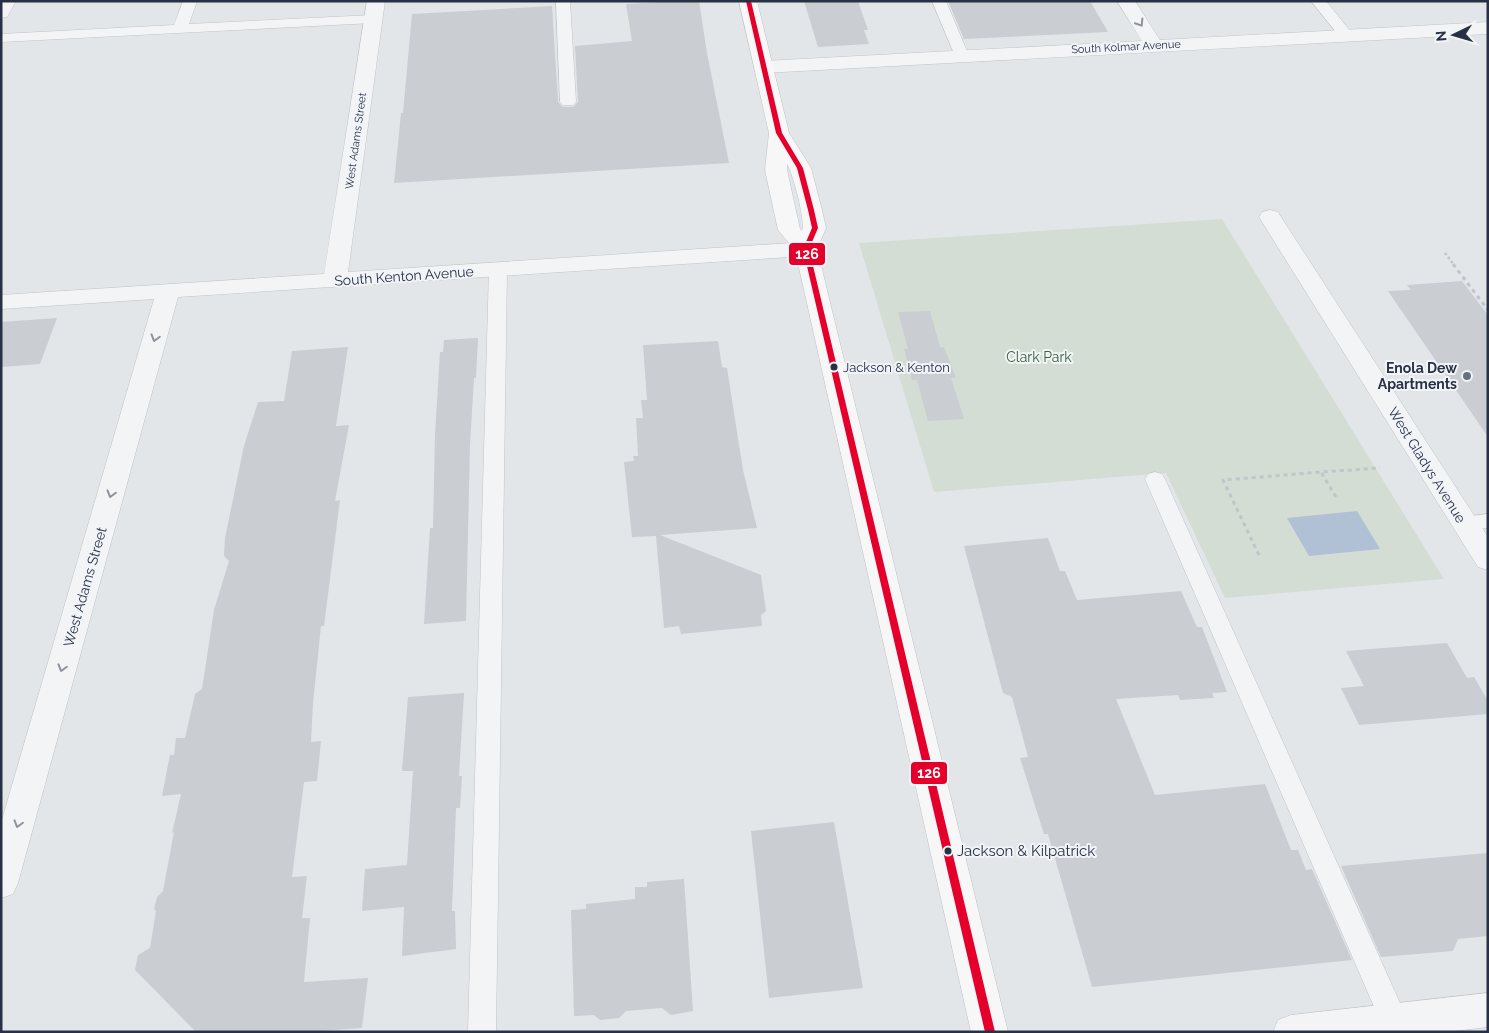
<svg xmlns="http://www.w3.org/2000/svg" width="1489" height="1033" viewBox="0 0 1489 1033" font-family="Raleway,sans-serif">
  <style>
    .green { fill: #d3ddd4 }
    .water { fill: #b0c0d5 }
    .building { fill: #cacdd1 }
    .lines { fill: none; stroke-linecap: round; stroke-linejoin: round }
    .lane-casing { stroke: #c0c3c7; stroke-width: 1 }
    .street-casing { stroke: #c0c3c7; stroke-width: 1 }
    .secondary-casing { stroke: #c0c3c7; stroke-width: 1 }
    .path-far1 { stroke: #c2c4c9; stroke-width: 2.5; stroke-dasharray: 2.5 2.5; stroke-linecap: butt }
    .path { stroke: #c2c4c9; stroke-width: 3; stroke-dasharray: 4 4; stroke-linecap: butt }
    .lane { fill: #f3f4f6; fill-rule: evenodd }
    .street { fill: #f3f4f6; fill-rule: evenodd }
    .secondary { fill: #f7f7f7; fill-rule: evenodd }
    .bus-1-casing { stroke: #f1f4f8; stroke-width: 3 }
    .bus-1 { fill: #e4002b; fill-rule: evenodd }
    .oneway { stroke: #8e929d }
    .bus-dot { fill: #283144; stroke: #f1f4f8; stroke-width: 2 }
    .poi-dot { fill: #69707e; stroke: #f1f4f8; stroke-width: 2 }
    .labels { text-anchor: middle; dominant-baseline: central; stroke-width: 4; stroke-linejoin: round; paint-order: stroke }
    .far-street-label { font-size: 11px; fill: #283144; stroke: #f1f4f8 }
    .bus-label { font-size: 13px; fill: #283144; stroke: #f1f4f8; text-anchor: start }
    .street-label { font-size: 14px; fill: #283144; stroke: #f1f4f8 }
    .park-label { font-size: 14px; fill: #3a6134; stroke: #f1f4f8 }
    .poi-label { font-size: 14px; font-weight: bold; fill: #283144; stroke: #f1f4f8; text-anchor: end }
    .near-bus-label { font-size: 15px; fill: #283144; stroke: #f1f4f8; text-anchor: start }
    .line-badge { stroke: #f1f4f8; stroke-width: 2 }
    .badge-label { font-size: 14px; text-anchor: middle; font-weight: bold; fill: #fff }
  </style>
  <rect width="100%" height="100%" fill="#e3e6e9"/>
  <path class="green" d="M1222 219 1444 579 1225 598 1166 473 934 492 859 243Z"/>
  <path class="water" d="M1357 511 1380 549 1309 556 1287 518Z"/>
  <path class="building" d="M676 1H699L707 53 729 163 394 183 401 113H403L412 14 552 6 558 102 563 107H573L578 102 575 46 632 41 626 4Z
    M804 1H858L868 30H864L869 44 818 47Z
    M948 1H1090L1108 32 964 39Z
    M1462 281 1488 315V437L1388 291 1411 290 1407 285Z
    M930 311 940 347H944L956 378H951L964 419 928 421 917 380H912L904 349H908L898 312Z
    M57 318 40 364 1 367V322Z
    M478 338 476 378H474L470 445 466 621 424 624 430 528H433L435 435 440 352H443L444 340Z
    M718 341 722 367 727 368 743 470 757 528 660 535 761 575 766 611 761 615 762 626 681 634 679 626 664 628 656 536 632 537 624 462 634 461 633 456H638L636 418H643L641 400H647L643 345Z
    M348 347 336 426 349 425 335 501 340 500 324 626H321L313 703 311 742 321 741 317 781 304 782 292 877 307 876 302 918H310L304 982 368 978 362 1028 304 1032H196L135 970 138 955 150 948 156 911 154 909 157 897 163 891 174 832 172 833 181 794 162 796 170 755H174L176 738H185L195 694 202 689 214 610 229 561 224 556 225 538 244 446 258 402 284 401 292 351Z
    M1048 538 1060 571H1065L1077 600 1181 591 1197 627H1202L1227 692 1212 693 1214 698 1180 700 1178 695 1116 699 1155 795 1265 784 1291 850H1298L1306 870 1312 869 1352 960 1092 987 1048 834H1044L1020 758 1028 757 1012 697 1003 693 964 546Z
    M1447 643 1467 678 1474 677 1488 701V714L1359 725 1341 688 1364 686 1346 651Z
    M464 693 459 776H462L460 808H456L452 911H455L456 949 402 956 404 907 362 911 365 869 407 865 413 771H402L408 697Z
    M834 822 863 988 769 998 751 831Z
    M1488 853V936L1458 939 1453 951 1381 957 1341 866Z
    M684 879 693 1011 671 1015 662 1008 626 1011 619 1018 600 1020 594 1015 574 1016 571 910 586 909V904L635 899V887H647V882Z"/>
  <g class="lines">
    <defs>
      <path id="lane" d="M183 1H197L189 24 373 15 378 16 380 19 378 22 373 23 1 42V34L174 25Z
        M556 1H570L576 102 573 105H563L560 102Z
        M932 1H946L969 56 967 59H957L955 56Z
        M1311 1H1326L1351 32 1353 35 1351 38H1341Z
        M498 264 504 265 507 269 496 1032H468L489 269 492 265Z
        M1155 472 1162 474 1165 479 1413 1032H1385L1145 479 1148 474Z
        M1488 514V528L1464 530 1456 528 1453 523 1456 518Z"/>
      <path id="street" d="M1 1H16L7 17 1 18Z
        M367 1H385L348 272 806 242 814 244 817 249 814 254 806 256 178 297 18 883 13 894 1 898V823L154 299 1 309V295L324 274Z
        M1117 1H1135L1160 40 1488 22V34L764 73 757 71 754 67 757 63 764 61 1142 41Z
        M1270 210 1278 212 1281 217 1488 537V570L1478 567 1259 217 1262 212Z
        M1488 993V1027L1446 1032H1273L1278 1020 1291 1015Z"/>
      <path id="secondary" d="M739 1H757L789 133 811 168 822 210 826 228 817 249 1008 1032H971L795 250 778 230 765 170 769 133ZM787 164C793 173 806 222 802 231L800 229 787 170Z"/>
    </defs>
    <use href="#lane" class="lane-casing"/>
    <use href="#street" class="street-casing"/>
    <use href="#secondary" class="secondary-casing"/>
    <path class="path-far1" d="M1445 253 1454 265"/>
    <path class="path" d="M1453 264 1488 310
      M1336 497 1321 472 1380 468
      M1259 555 1223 480 1321 472"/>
    <use href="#lane" class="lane"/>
    <use href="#street" class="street"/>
    <use href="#secondary" class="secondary"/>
    <defs>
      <path id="bus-1" d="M746 1H751L782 133 803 168 814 210 818 228 809 249 995 1032H985L803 249 812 228 808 210 797 168 776 133Z"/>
    </defs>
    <use href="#bus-1" class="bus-1-casing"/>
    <use href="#bus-1" class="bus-1"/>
  </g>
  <defs><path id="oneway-chevron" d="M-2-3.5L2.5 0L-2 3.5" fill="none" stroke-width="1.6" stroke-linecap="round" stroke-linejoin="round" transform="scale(1.25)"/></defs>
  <g class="oneway">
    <use href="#oneway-chevron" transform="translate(1140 23) rotate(58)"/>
    <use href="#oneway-chevron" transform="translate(155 338) rotate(106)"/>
    <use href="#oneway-chevron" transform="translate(111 494) rotate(106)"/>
    <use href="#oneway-chevron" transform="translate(62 668) rotate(106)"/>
    <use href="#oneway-chevron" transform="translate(18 824) rotate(106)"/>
  </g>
  <g class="bus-dot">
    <circle cx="834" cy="367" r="4.5"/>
    <circle cx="948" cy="851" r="4.5"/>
  </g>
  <circle class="poi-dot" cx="1467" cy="376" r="5"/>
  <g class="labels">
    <g class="far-street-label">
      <text transform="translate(1126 47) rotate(-3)">South Kolmar Avenue</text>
      <text transform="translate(356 141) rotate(-82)">West Adams Street</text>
    </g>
    <g class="bus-label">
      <text x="843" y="367">Jackson &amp; Kenton</text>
    </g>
    <g class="street-label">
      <text transform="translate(404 276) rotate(-4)">South Kenton Avenue</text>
      <text transform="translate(1427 465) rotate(58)">West Gladys Avenue</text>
      <text transform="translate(85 587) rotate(-74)">West Adams Street</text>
    </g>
    <g class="park-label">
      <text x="1039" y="357">Clark Park</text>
    </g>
    <g class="poi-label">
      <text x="1457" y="368">Enola Dew<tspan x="1457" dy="16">Apartments</tspan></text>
    </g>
    <g class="near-bus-label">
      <text x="957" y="851">Jackson &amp; Kilpatrick</text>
    </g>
  </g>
  <g class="line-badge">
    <rect x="788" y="242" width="38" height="24" rx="5" fill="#e4002b"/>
    <rect x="910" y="761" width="38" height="24" rx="5" fill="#e4002b"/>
  </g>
  <g class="badge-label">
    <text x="807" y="259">126</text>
    <text x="929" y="778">126</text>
  </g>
  <rect width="1489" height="1033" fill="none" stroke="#283144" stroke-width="5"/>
  <g transform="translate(1454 35) rotate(265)" stroke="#f1f4f8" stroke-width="4" paint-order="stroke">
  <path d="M0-4L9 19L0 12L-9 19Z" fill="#283144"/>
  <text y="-8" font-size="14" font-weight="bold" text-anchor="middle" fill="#283144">N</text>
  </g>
</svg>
